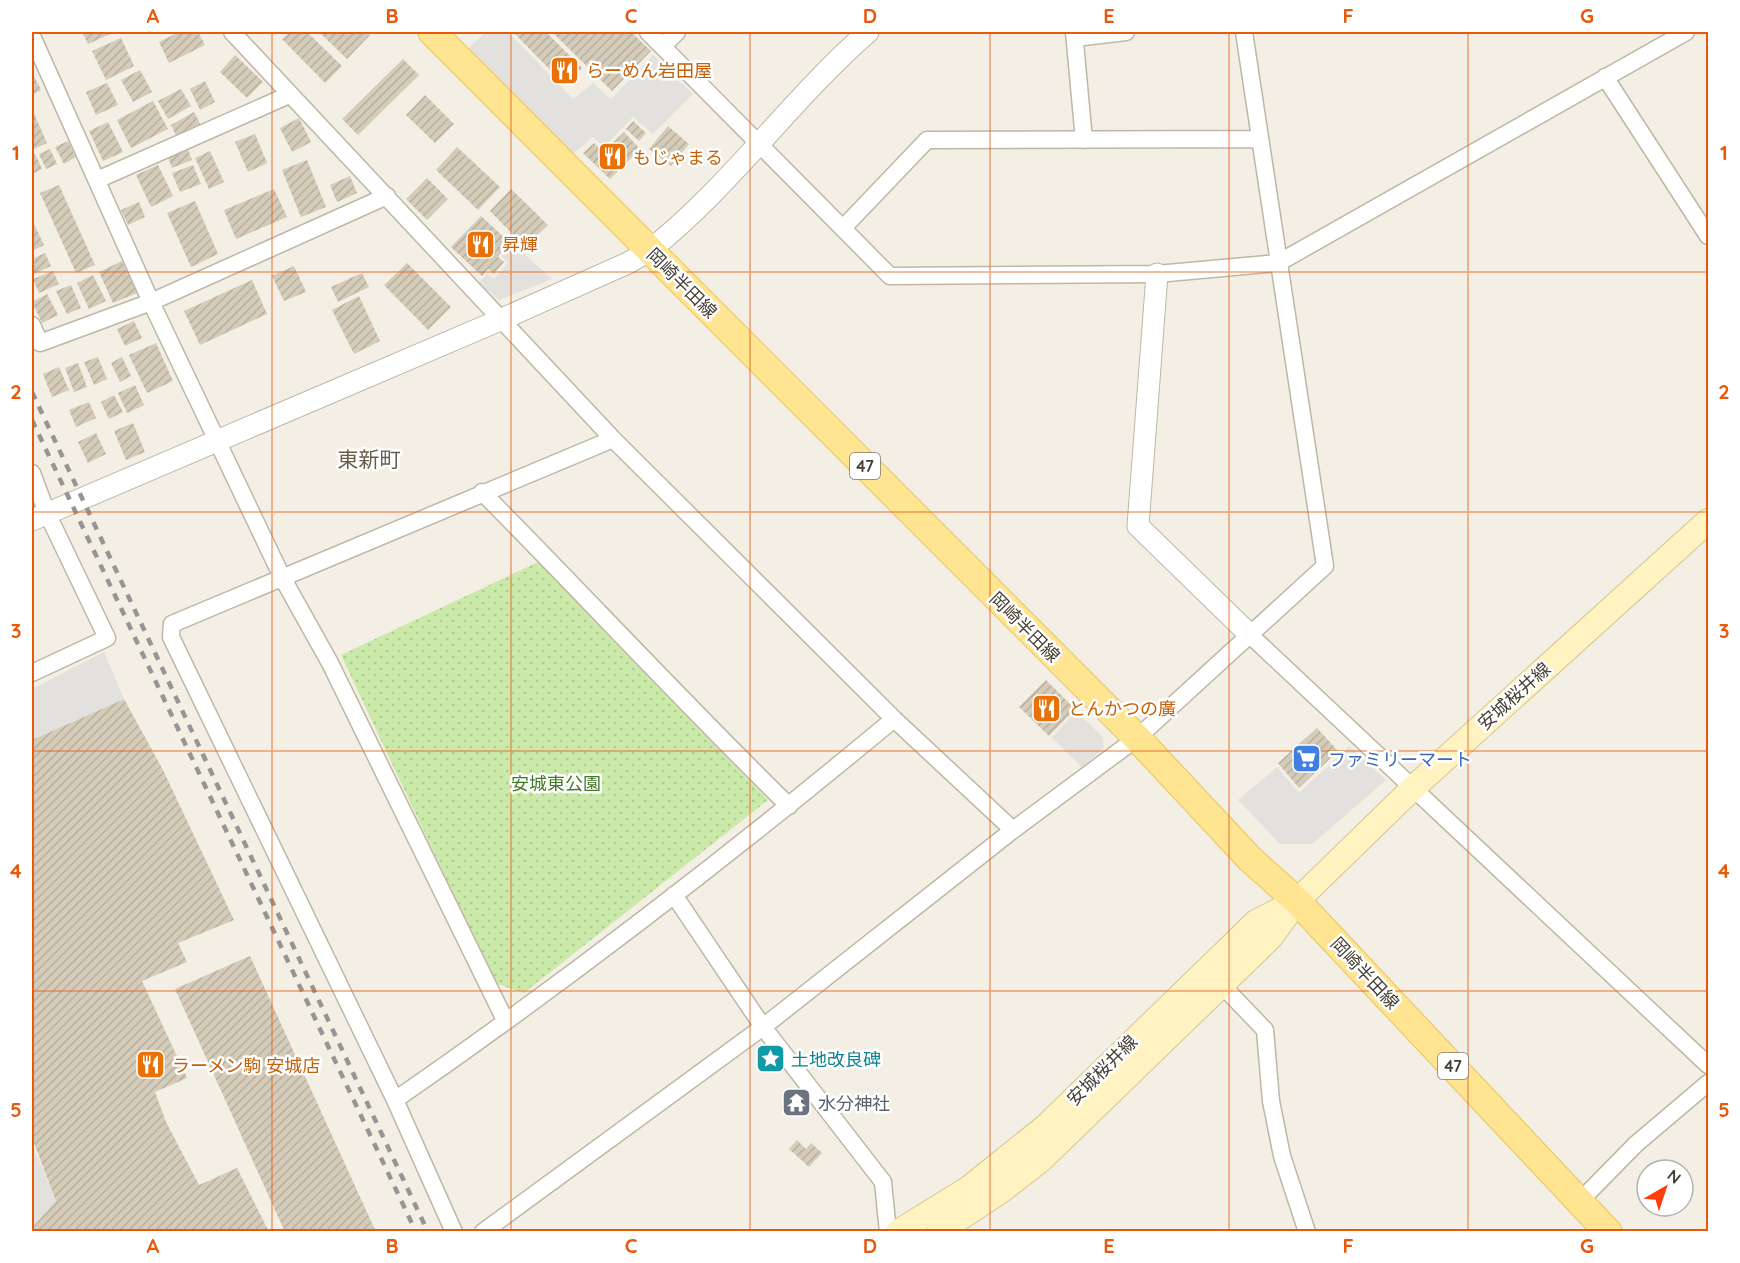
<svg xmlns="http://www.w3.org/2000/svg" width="1740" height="1263" viewBox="0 0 1740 1263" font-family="Quicksand,'Noto Sans JP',sans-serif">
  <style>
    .grass { fill: url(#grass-dots) }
    .parking { fill: #e3e1dd }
    .building { fill: url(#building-hatch) }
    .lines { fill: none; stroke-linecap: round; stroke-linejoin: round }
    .minor-casing { stroke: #bfb7a6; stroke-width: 19 }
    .tertiary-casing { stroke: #bfb7a6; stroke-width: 23 }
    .secondary-casing { stroke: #d5c691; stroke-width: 26 }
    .primary-casing { stroke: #e9c45c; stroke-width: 29 }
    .minor { stroke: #fff; stroke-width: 16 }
    .tertiary { stroke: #fff; stroke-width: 21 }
    .secondary { stroke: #fff3c2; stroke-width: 24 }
    .primary { stroke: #ffe491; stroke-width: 27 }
    .rail { stroke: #959595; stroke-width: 4.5; stroke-dasharray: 8 8; stroke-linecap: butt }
    .grid { fill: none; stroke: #e8590c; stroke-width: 1.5; stroke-opacity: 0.55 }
    .labels { text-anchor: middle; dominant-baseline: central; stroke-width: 5; stroke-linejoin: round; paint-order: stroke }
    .shield { fill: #fff; stroke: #7d7971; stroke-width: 1.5 }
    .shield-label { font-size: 16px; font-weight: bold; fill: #453f34 }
    .food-label { font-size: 18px; fill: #c56008; stroke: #fff; text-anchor: start }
    .street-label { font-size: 18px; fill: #453f34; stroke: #fff }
    .shop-label { font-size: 18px; fill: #366cbe; stroke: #fff; text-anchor: start }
    .park-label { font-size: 18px; fill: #417a25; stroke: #fff }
    .culture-label { font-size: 18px; fill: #0d838f; stroke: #fff; text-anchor: start }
    .worship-label { font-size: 18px; fill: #5b616d; stroke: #fff; text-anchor: start }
    .quarter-label { font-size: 21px; fill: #695e4a; stroke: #fff }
    .neatline { fill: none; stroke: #e8590c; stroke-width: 2 }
    .grid-label { font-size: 20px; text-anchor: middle; font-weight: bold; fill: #e8590c }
  </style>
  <defs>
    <pattern id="grass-dots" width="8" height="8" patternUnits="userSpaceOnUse" patternTransform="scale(1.5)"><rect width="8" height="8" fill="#cbeaaa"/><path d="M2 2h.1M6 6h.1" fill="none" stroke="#b0ca93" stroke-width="1.8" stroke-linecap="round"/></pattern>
    <pattern id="building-hatch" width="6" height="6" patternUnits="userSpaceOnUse" patternTransform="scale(1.5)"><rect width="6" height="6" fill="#d5cbb9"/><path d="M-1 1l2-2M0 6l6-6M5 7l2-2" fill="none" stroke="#b8afa0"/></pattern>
  </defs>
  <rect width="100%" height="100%" fill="#f3efe4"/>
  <path class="grass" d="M538 562 768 800 524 993 495 983 341 655Z"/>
  <path class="parking" d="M486 32H508L573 99 593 83 611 99 653 55 693 94 653 134 633 117 604 147 593 137 572 155 464 52Z
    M512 243 552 279 499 300 479 283 487 274 494 279 508 263 502 256Z
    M104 652 124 699 32 740V689Z
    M1076 711 1103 737 1104 748 1082 767 1052 738Z
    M1349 746 1386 780 1312 844H1280L1238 800 1277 767 1299 793Z
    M32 1144 56 1201 32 1228Z"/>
  <path class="building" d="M82 32H115L88 44Z
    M179 32H198L205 45 169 63 159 42Z
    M290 32H307L342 66 325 83 282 39Z
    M319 32H366L370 35 347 59Z
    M513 32H546L582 68 565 85Z
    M552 32H631L651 51 612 91Z
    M121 38 134 66 106 80 92 51Z
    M235 55 263 82 247 98 220 72Z
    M403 59 419 75 358 135 342 119Z
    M140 70 152 92 133 102 121 80Z
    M32 72 41 90 32 95Z
    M205 81 215 102 200 110 190 89Z
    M107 83 118 105 96 115 86 92Z
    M181 89 191 106 168 119 158 101Z
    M425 95 454 124 435 143 406 115Z
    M153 101 168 129 131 148 117 120Z
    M32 109 47 143 32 150Z
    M194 112 201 125 177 137 171 125Z
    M299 118 311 142 292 152 280 128Z
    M633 121 646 133 639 141 626 129Z
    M108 122 123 152 103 161 89 131Z
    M668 126 689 144 671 166 649 149Z
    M624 132 640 149 610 179 583 153 594 143 603 152Z
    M255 134 267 163 248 172 235 142Z
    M68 141 76 157 64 164 55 147Z
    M187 147 192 160 172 168 167 155Z
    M457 147 500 187 478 210 436 170Z
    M50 149 57 164 46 169 39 154Z
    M210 151 224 182 209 189 195 158Z
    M35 154 42 169 32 174V156Z
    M307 160 326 207 301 217 282 170Z
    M158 165 173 196 151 207 136 175Z
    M193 165 201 184 180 192 172 173Z
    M350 176 357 193 337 202 330 185Z
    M427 178 448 199 427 220 406 199Z
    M59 185 95 265 76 273 40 193Z
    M274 189 287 217 236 239 224 210Z
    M511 189 548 225 525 247 490 211Z
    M195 201 218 254 191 267 167 213Z
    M139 202 145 217 128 225 121 210Z
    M481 216 509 242 498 257 504 262 494 274 488 269 482 276 451 247Z
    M32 220 44 245 32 251Z
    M45 253 51 266 32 275V259Z
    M122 261 137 293 113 303 99 272Z
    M407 263 451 307 428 330 384 285Z
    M294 266 306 292 284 301 272 276Z
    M53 271 59 284 39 293 33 279Z
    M362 273 369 287 338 302 331 287Z
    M93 275 106 301 89 309 77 283Z
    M252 280 267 314 200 345 184 311Z
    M71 285 81 308 67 314 56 291Z
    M47 294 58 315 42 323 32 302Z
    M359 296 380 341 354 354 332 310Z
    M134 321 142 338 125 346 117 329Z
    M156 343 173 381 147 393 129 355Z
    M98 357 107 379 94 385 84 362Z
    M122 357 131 376 120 382 111 363Z
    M78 363 87 387 74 392 65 368Z
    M59 367 69 390 52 397 43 374Z
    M135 385 144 405 127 413 118 393Z
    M114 395 123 412 109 419 101 402Z
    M89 402 96 418 76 427 69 410Z
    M133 423 145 452 126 460 114 431Z
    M96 433 106 454 88 463 78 442Z
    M1046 680 1075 709 1049 736 1019 707Z
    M124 699 163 770 234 920 178 943 187 962 142 981 187 1078 155 1092 166 1122 199 1185 237 1168 269 1232H32V1228L56 1201 32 1138V740Z
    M1317 728 1338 751 1299 788 1278 763Z
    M250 956 376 1232H285L175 989Z
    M798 1096 804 1105 796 1110 790 1101Z
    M797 1140 806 1149 811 1143 822 1153 809 1167 789 1149Z"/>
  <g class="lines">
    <defs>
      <path id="minor" d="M232 32 613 439 894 719 1013 830
        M648 32 890 276 1157 274 1278 263 1686 32
        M1074 32 1084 140
        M32 36 151 302 282 577 330 663 505 1020
        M1075 38 1126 32
        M663 46 677 32
        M1605 77 1708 236
        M97 180 289 95
        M843 228 927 140 1259 139
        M32 325 40 343 151 302 387 196
        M32 473 47 513 107 638 32 673
        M482 492C585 596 684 703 789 806
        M1250 635 1708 1065
        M674 895 763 1027 883 1182 888 1232
        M1215 978 1265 1030 1271 1101 1282 1156 1307 1232
        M395 1100 171 637 172 624 613 439
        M1580 1201 1636 1144 1708 1083
        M454 1232 395 1100C567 981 734 852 894 719
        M483 1232 763 1027 1013 830 1137 738 1325 566 1244 32"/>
      <path id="tertiary" d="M1157 274 1138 526 1250 635
        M32 520 500 320 628 263 650 250C731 186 791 99 868 32"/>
      <path id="secondary" d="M898 1232 969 1188 1045 1127 1256 922 1293 903
        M939 1232 1001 1191 1041 1160 1271 937 1297 901 1412 789 1708 521"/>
      <path id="primary" d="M432 32 1137 738 1250 859 1297 901 1608 1232"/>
    </defs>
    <use href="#minor" class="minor-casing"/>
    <use href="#tertiary" class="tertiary-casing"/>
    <use href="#secondary" class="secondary-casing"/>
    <use href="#primary" class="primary-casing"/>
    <use href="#minor" class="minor"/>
    <use href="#tertiary" class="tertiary"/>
    <use href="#secondary" class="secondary"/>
    <use href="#primary" class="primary"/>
    <path class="rail" d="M32 392 428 1232
      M32 420 416 1232"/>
  </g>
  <path class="grid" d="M272 32V1232M511 32V1232M750 32V1232M990 32V1232M1229 32V1232M1468 32V1232M32 272H1708M32 512H1708M32 751H1708M32 991H1708"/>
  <defs>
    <symbol id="restaurant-square" viewBox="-11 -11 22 22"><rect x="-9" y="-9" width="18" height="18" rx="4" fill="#e8710a" stroke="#fff"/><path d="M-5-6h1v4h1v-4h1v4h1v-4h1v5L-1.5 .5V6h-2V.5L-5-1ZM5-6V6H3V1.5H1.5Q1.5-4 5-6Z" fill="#fff"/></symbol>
    <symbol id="supermarket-square" viewBox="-11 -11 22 22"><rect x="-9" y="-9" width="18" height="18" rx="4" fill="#3f7fe0" stroke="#fff"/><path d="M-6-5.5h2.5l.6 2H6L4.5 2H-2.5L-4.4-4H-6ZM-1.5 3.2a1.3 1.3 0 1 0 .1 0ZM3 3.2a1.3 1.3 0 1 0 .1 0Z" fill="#fff"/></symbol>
    <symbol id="sight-square" viewBox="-11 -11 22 22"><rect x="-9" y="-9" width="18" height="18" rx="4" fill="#0f9aa8" stroke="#fff"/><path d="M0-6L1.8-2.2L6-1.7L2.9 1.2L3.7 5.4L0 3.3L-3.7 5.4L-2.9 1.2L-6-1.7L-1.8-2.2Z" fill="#fff"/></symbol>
    <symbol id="temple-square" viewBox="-11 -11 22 22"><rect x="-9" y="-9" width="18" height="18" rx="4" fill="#6b7280" stroke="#fff"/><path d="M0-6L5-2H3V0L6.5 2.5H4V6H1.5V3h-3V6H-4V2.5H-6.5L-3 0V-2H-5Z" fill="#fff"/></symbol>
  </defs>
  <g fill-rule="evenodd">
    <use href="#restaurant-square" x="548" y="54" width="33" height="33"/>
    <use href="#restaurant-square" x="596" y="140" width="33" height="33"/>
    <use href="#restaurant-square" x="464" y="228" width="33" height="33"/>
    <use href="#restaurant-square" x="1030" y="692" width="33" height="33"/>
    <use href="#supermarket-square" x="1290" y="742" width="33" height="33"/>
    <use href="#sight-square" x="754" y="1042" width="33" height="33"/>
    <use href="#restaurant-square" x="134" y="1048" width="33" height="33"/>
    <use href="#temple-square" x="780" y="1086" width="33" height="33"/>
  </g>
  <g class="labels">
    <g class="shield">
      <rect x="850" y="453" width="30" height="26" rx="4.5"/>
      <rect x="1438" y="1053" width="30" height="26" rx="4.5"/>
    </g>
    <g class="shield-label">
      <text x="865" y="466">47</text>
      <text x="1453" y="1066">47</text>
    </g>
    <g class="food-label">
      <text x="586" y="70">らーめん岩田屋</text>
      <text x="633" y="157">もじゃまる</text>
      <text x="502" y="244">昇輝</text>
      <text x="1068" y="708">とんかつの廣</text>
      <text x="172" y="1065">ラーメン駒 安城店</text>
    </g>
    <g class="street-label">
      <text transform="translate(682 283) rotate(45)">岡崎半田線</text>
      <text transform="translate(1025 627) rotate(45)">岡崎半田線</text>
      <text transform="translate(1514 696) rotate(-42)">安城桜井線</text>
      <text transform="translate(1365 973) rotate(47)">岡崎半田線</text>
      <text transform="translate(1102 1070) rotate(-45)">安城桜井線</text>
    </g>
    <g class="shop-label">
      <text x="1328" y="759">ファミリーマート</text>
    </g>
    <g class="park-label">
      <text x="556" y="783">安城東公園</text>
    </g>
    <g class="culture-label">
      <text x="791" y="1059">土地改良碑</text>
    </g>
    <g class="worship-label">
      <text x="818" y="1103">水分神社</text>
    </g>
    <g class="quarter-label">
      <text x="369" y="459">東新町</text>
    </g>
  </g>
  <rect width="1740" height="1263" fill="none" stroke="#ffffff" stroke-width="66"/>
  <g transform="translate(1665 1188) rotate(39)"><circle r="28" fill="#ffffff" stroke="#b5b2ae" stroke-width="1.5"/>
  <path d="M0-4.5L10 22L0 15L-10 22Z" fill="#ff3d0f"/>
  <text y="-9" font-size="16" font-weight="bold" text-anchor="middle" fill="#453f34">N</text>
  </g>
  <rect x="33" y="33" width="1674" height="1197" class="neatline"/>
  <g class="grid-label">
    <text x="153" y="23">A</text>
    <text x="392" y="23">B</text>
    <text x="631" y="23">C</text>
    <text x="870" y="23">D</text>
    <text x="1109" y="23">E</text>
    <text x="1348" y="23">F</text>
    <text x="1587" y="23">G</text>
    <text x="16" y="160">1</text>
    <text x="1724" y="160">1</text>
    <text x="16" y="399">2</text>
    <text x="1724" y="399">2</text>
    <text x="16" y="638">3</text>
    <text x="1724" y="638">3</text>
    <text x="16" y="878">4</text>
    <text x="1724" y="878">4</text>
    <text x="16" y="1117">5</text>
    <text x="1724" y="1117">5</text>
    <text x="153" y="1253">A</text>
    <text x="392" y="1253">B</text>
    <text x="631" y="1253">C</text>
    <text x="870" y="1253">D</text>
    <text x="1109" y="1253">E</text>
    <text x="1348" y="1253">F</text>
    <text x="1587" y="1253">G</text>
  </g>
</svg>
